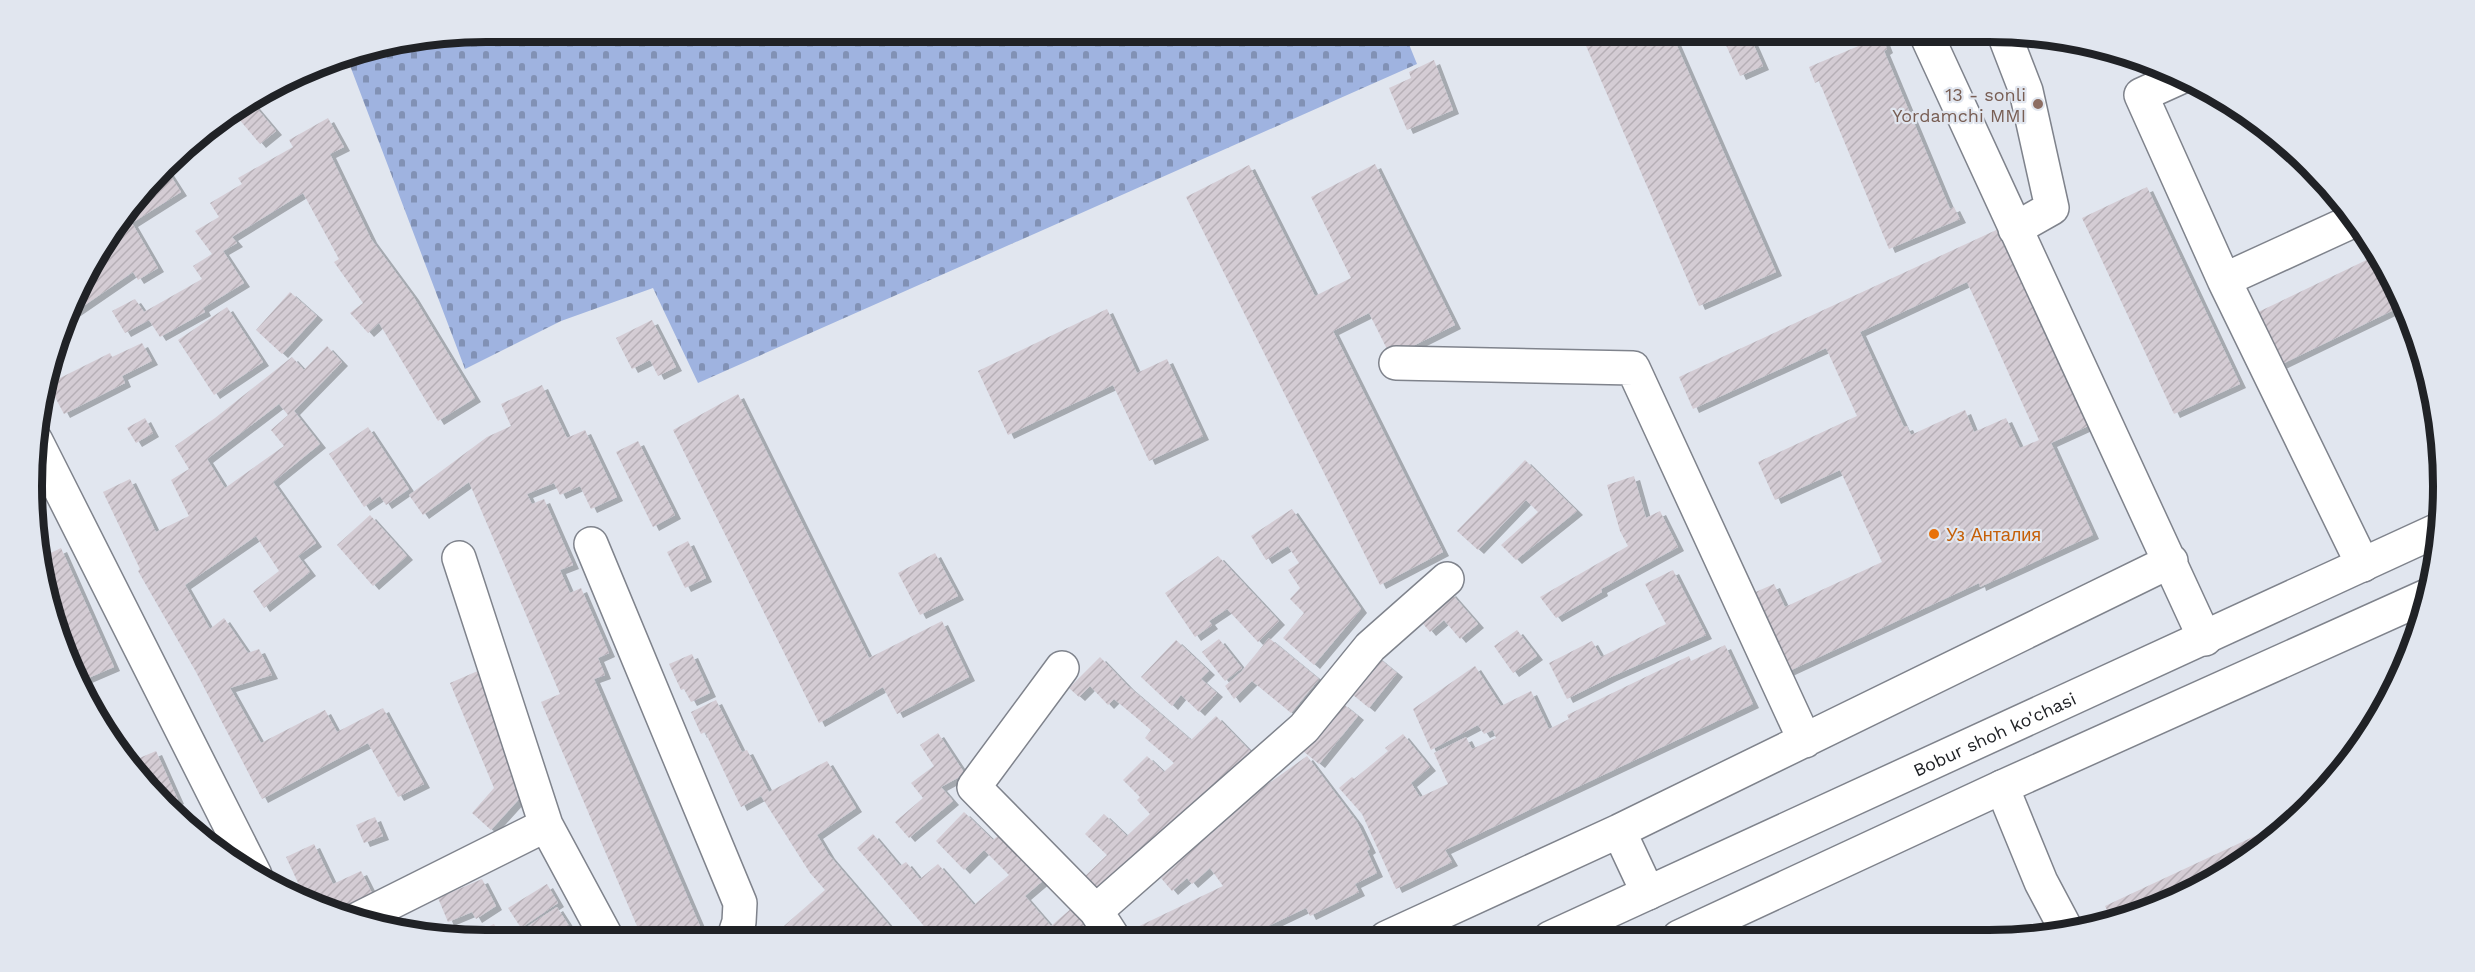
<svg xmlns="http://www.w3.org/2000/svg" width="2475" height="972" viewBox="0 0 2475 972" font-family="'Work Sans',sans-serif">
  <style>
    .cemetery { fill: url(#cemetery-stones) }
    .building { fill: url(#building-hatch); fill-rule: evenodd; filter: url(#shadow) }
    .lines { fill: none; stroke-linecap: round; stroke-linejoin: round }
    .minor-casing { stroke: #7f838c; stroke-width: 36 }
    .major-casing { stroke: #7f838c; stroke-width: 36 }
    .minor { stroke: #fff; stroke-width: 33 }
    .major { stroke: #fff; stroke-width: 33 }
    .education-dot { fill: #8d6e63; stroke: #e1e6ef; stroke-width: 2 }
    .food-dot { fill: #e8710a; stroke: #e1e6ef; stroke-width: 2 }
    .labels { text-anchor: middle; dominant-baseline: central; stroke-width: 4.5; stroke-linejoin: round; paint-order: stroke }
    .education-label { font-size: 18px; fill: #785e54; stroke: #e1e6ef; text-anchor: end }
    .food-label { font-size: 18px; fill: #c56008; stroke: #e1e6ef; text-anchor: start }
    .street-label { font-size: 18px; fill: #202226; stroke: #e1e6ef }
    .rim { fill: none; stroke: #202226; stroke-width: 8 }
  </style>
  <defs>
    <pattern id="cemetery-stones" width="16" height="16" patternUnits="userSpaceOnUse" patternTransform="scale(1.5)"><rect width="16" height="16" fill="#9fb3e0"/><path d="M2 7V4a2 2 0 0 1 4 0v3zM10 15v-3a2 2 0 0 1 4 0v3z" fill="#8191b5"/></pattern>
    <pattern id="building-hatch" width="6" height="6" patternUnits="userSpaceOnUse" patternTransform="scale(1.5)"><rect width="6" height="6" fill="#d4ccd4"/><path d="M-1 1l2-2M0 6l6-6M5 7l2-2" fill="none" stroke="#b6afb6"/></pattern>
    <filter id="shadow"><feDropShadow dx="6" dy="4" stdDeviation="0" flood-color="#0004"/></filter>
  </defs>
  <rect width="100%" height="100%" fill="#e1e6ef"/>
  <path class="cemetery" d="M486 32H1404L1417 64 698 383 653 288 561 321 465 369 346 55Z"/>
  <path class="building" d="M1416 32H1444L1421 42Z
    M1580 32H1671L1776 272 1699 306Z
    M1720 32H1748L1763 66 1740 76Z
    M1882 36 1887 49 1884 51 1950 209 1954 207 1960 219 1889 249 1819 81 1815 83 1809 67Z
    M1434 60 1453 110 1407 130 1389 88 1411 78 1409 72Z
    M249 99 276 131 260 144 232 111Z
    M328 118 344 147 330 154 371 239 413 296 475 398 438 421 379 323 368 333 350 313 363 303 334 262 339 259 303 193 232 237 237 243 223 251 244 283 203 308 205 312 160 337 149 320 125 333 112 311 135 299 144 312 202 279 193 266 212 254 195 231 219 217 210 203 242 184 238 178 293 147 289 140Z
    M1375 164 1455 325 1391 357 1369 313 1333 331 1443 552 1380 585 1186 197 1249 165 1315 296 1351 278 1311 197Z
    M167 170 181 192 132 223 158 268 138 280 133 272 66 318 92 259Z
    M2147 187 2240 384 2174 414 2082 218Z
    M2007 225 2097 422 2051 443 2093 535 1980 587 1979 583 1787 672 1751 594 1774 584 1785 607 1882 562 1840 470 1775 500 1758 462 1857 416 1826 348 1693 409 1679 377ZM1967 282 2039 440 2020 448 2006 418 1974 432 1965 410 1911 435 1907 426 1904 427 1860 332Z
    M2379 254 2404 305 2276 367 2252 315Z
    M290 292 317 316 282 354 256 330Z
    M227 307 263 362 214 395 178 340Z
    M1107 309 1137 373 1167 359 1203 436 1149 461 1113 385 1008 435 978 371Z
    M652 320 676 367 658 376 650 360 632 369 616 338Z
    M142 343 152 361 122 376 125 383 64 414 48 384 110 353 112 357Z
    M327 346 342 362 294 411 320 444 273 482 316 543 298 556 310 572 264 608 253 591 279 571 256 536 185 585 210 629 224 618 248 653 259 649 272 675 230 688 261 743 325 710 337 732 383 708 424 784 398 797 368 743 262 799 196 672 138 571 140 569 103 492 130 479 156 532 189 516 171 480 189 469 175 446 215 418 292 357 304 370ZM279 404 288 415 271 430 284 446 225 488 207 459Z
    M542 385 567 438 585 430 617 497 591 509 580 486 560 495 554 483 527 494 532 504 544 499 573 565 560 570 570 593 581 588 609 653 598 658 605 675 594 679 706 940H643L541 702 560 694 469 482 423 515 409 495 487 437 511 426 501 404Z
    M738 394 869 658 942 621 969 677 897 714 883 687 819 723 673 430Z
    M145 418 153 433 136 443 127 428Z
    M368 427 409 489 386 505 380 496 364 507 329 454Z
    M638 441 675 515 653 527 616 452Z
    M1525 460 1577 511 1516 560 1501 545 1538 512 1526 500 1478 550 1457 531Z
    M1634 476 1646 518 1660 511 1678 547 1601 589 1602 592 1556 618 1540 597 1628 546 1620 531 1607 485Z
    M1292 509 1361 609 1314 665 1283 638 1304 613 1290 599 1300 588 1288 570 1299 563 1288 546 1266 560 1251 536Z
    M370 515 407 556 373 586 337 545Z
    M688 541 706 578 685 588 667 552Z
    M61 548 114 667 86 679 113 739 110 740 66 660 56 625 64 621 54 602 49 604 40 575V558Z
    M935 553 958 596 920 615 898 573Z
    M1218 556 1279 621 1258 642 1227 609 1209 621 1212 625 1195 637 1165 593Z
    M1673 570 1706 635 1611 677 1567 699 1549 663 1592 641 1601 657 1666 624 1645 584Z
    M1450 592 1478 624 1460 639 1444 620 1430 632 1419 619Z
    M1517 630 1537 656 1513 673 1494 646Z
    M1269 638 1319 679 1291 713 1252 681 1234 699 1225 686 1241 672Z
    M1219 639 1242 668 1225 681 1202 652Z
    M1176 640 1209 671 1201 679 1217 693 1199 712 1181 695 1172 706 1141 677Z
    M1725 645 1753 704 1445 850 1452 862 1396 889 1362 814 1339 788 1352 777 1354 779 1388 751 1385 748 1403 734 1430 767 1411 783 1420 797 1448 784 1434 753 1466 737 1472 749 1496 738 1493 730 1484 734 1478 725 1431 750 1413 709 1475 666 1501 706 1531 691 1549 729 1569 719 1567 715 1689 656 1691 661Z
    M692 654 710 693 691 702 684 689 681 690 669 664Z
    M1375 655 1397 673 1369 708 1347 690Z
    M1100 657 1128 686 1191 740 1216 716 1254 755 1097 901 1079 882 1107 855 1085 834 1104 814 1127 836 1150 814 1137 800 1140 797 1123 780 1147 756 1164 772 1174 763 1145 738 1151 730 1114 699 1108 705 1090 686 1079 697 1069 688Z
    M480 670 529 788 491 830 472 813 494 788 450 683Z
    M716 700 742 752 747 750 769 792 827 761 856 808 817 835 829 855 901 939 843 940 838 934 831 940H768L825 890 810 873 761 796 741 807 705 732 701 734 691 712Z
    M1342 703 1358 716 1319 764 1303 751Z
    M938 733 965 774 941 787 953 801 909 838 895 822 923 798 911 783 934 766 920 745Z
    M156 751 178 800 169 804 130 762Z
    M1307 756 1357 822 1370 849 1367 851 1377 873 1355 884 1359 892 1310 916 1306 908 1241 939H1133L1129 931 1223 886 1210 868 1192 884 1187 878 1172 891 1161 878 1176 865 1174 863 1219 827 1215 822Z
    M964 812 993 840 999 835 1024 862 1027 859 1045 879 1025 896 1051 926 1073 907 1098 939H935L857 848 873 834 900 866 906 862 920 879 938 864 974 905 1009 875 984 850 964 870 936 841Z
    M2300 815 2288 828 2190 894 2111 918 2105 906Z
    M375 817 383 836 364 843 356 825Z
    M314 844 333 884 361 871 374 897 339 914 307 902 286 857Z
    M482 879 496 906 476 919 472 912 448 922 438 898Z
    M547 884 558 903 521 928 508 908Z
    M557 907 578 940H507Z
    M406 918 411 931 385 927Z
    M494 924 503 940 463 938Z"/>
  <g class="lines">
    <defs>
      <path id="minor" d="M1925 32 2205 639
        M2004 34 2026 91 2052 208 2015 229
        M2183 76 2141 95 2224 280 2355 220
        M2224 280 2363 565
        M1396 363 1633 368 1805 741
        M36 441 255 875
        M591 544 740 903 739 922 733 940
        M459 558 546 825
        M1062 668 974 787 1096 911 1114 939
        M2002 787 2041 882 2067 931
        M1619 831 1648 893
        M1096 911 1304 728 1370 647 1447 579
        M356 920 546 825 608 940
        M1386 938 1619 831 2171 561"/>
      <g id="major">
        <path d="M1679 937 2002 787 2429 595"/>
        <path id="s1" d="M1550 938 2440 529"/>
      </g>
    </defs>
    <use href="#minor" class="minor-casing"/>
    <use href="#major" class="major-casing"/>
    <use href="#minor" class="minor"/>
    <use href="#major" class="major"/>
  </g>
  <circle class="education-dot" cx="2038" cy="104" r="6"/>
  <circle class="food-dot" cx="1934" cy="534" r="6"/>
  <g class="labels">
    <g class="education-label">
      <text x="2026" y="94">13 - sonli<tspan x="2026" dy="21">Yordamchi MMI</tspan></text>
    </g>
    <g class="food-label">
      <text x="1946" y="534">Уз Анталия</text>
    </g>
    <g class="street-label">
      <text stroke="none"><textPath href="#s1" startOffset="489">Bobur shoh ko'chasi</textPath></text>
    </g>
  </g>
  <path d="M0 0H2475V972H0ZM486 42H1989A444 444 0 0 1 2433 486V486A444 444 0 0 1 1989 930H486A444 444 0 0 1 42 486V486A444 444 0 0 1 486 42Z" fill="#e1e6ef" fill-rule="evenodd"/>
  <path class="rim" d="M486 42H1989A444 444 0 0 1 2433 486V486A444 444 0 0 1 1989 930H486A444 444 0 0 1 42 486V486A444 444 0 0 1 486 42Z"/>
</svg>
